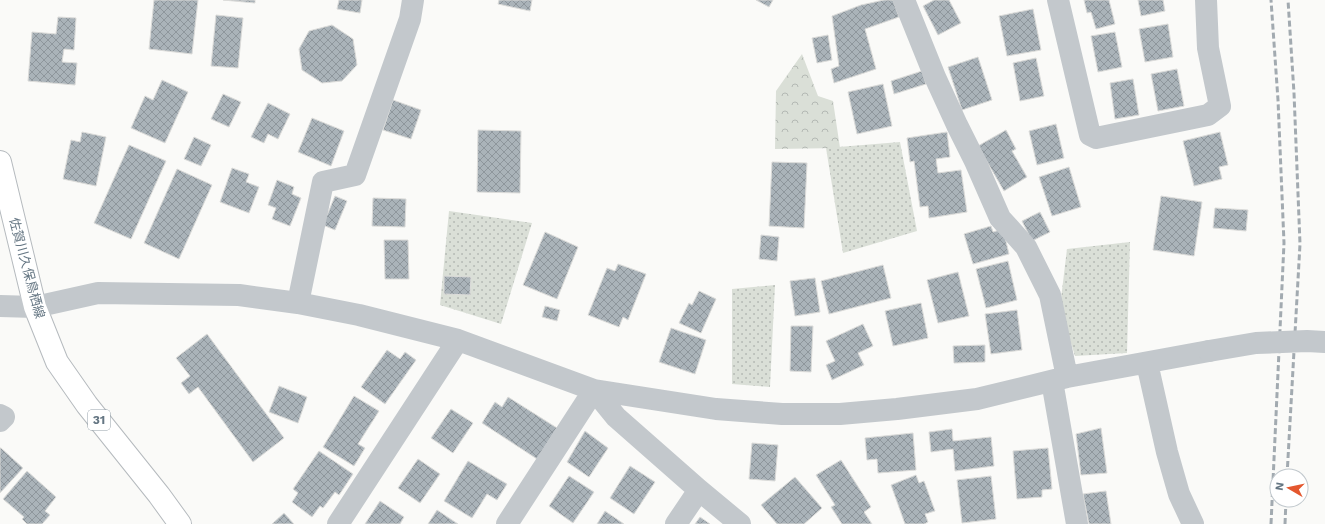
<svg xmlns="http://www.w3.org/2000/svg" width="1325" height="524" viewBox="0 0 1325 524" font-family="'Work Sans','Noto Sans JP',sans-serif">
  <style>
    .grass { fill: url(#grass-dots) }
    .forest { fill: url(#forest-crowns) }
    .building { fill: url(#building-cross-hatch); stroke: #dcdcda }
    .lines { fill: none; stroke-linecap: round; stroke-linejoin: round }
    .major-casing { stroke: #b5babe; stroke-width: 24 }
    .minor { stroke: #c3c8cc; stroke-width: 22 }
    .major { stroke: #fff; stroke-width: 22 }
    .rail { stroke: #a2aab0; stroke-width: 3; stroke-dasharray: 6 3; stroke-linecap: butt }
    .minor-bridge { stroke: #c3c8cc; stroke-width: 22 }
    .labels { text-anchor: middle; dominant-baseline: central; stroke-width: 4; stroke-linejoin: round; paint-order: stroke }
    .shield { fill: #fff; stroke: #939fa8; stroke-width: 1 }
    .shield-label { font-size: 12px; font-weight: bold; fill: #657683 }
    .street-label { font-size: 13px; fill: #657683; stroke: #fff }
  </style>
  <defs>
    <pattern id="grass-dots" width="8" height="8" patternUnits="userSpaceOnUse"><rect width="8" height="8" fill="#dadfd7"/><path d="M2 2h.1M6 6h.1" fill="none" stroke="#b4b9b4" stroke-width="1.8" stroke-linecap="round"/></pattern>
    <pattern id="forest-crowns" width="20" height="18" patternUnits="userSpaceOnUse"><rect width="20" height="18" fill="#dadfd7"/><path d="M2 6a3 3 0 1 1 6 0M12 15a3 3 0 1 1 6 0" fill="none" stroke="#b4b9b4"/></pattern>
    <pattern id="building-cross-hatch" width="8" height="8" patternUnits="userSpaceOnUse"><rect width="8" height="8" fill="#aab3b9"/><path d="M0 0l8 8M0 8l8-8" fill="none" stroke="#8e969c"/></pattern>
  </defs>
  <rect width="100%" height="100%" fill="#fafaf8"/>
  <path class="grass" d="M900 142 917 231 843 253 826 148Z
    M449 211 532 223 501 324 440 305Z
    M1130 242 1127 353 1075 356 1060 307 1067 249Z
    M775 285 770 387 732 384V289Z"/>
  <path class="forest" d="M802 54 818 96 833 101 840 148 775 149 776 91Z"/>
  <path class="building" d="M154 0H198L192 54 149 49Z
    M223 0H255V3Z
    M339 0H362L360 13 337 9Z
    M499 0H532L530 11 498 4Z
    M756 0H773L769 7Z
    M884 0H893L899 17 865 29 876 69 834 83 831 69 839 66 832 16 861 5Z
    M934 0H949L961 23 938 35 923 6Z
    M1084 0H1109L1115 24 1096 29 1091 12 1087 13Z
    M1138 0H1163L1165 11 1141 16Z
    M1033 9 1041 50 1007 56 999 16Z
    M216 15 243 18 238 68 211 66Z
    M58 17 76 18 74 50 64 49 62 62 77 63 75 85 28 81 32 32 56 34Z
    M1168 24 1173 57 1145 62 1139 29Z
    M332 25 353 39 357 65 342 81 322 83 302 70 299 49 309 31Z
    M1115 32 1122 67 1098 72 1091 36Z
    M828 35 832 60 817 63 812 38Z
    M978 57 992 100 962 110 948 67Z
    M1036 58 1044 96 1020 101 1013 63Z
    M1177 69 1184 106 1158 111 1151 74Z
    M922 71 926 84 894 94 891 81Z
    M1133 79 1139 115 1115 119 1110 83Z
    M162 80 188 92 165 143 131 128 145 96 153 100Z
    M883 84 892 126 857 134 848 92Z
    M223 94 241 102 229 127 211 119Z
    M393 100 421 110 411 139 383 130Z
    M268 103 290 114 278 139 268 134 264 143 251 137Z
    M312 118 344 131 331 166 298 152Z
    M1056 124 1064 158 1037 165 1029 131Z
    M478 130 521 131 520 193 477 192Z
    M1006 130 1016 149 1012 151 1027 177 1004 191 978 146Z
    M82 132 106 137 96 186 63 179 71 140 80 142Z
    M947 132 950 157 936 159 938 173 961 170 967 212 929 218 928 206 920 207 914 161 910 162 907 138Z
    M1220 132 1228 165 1219 167 1222 179 1194 186 1183 141Z
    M194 137 211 145 201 166 184 159Z
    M129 145 166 161 131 239 94 223Z
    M772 162 807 163 804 228 769 226Z
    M1069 167 1081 207 1052 216 1039 177Z
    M232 168 249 174 246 182 259 187 249 213 220 202Z
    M177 169 212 185 179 259 144 243Z
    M277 180 294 187 292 194 301 198 290 226 272 219 276 208 268 205Z
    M335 196 347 201 335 230 323 225Z
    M1161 196 1202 202 1194 256 1153 250Z
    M373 198 406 199 405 227 372 226Z
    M1215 208 1248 210 1246 231 1213 228Z
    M1040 212 1050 232 1032 241 1022 221Z
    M991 226 993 232 1003 229 1009 254 973 264 964 234Z
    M545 232 578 247 557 299 523 285Z
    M761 235 779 237 777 261 759 259Z
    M384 240H408L409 279H385Z
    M1008 261 1017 300 986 308 976 269Z
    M618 264 646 274 628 320 623 317 619 327 588 315 607 268 615 271Z
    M883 265 891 298 829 314 821 281Z
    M958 272 969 316 938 323 927 280Z
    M444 276 471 277 470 295 444 294Z
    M815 278 820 312 795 316 790 281Z
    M699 291 716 299 701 333 679 323 689 303 692 305Z
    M921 303 928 338 893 346 885 311Z
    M545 306 560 310 557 321 542 317Z
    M1017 310 1022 350 991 354 985 314Z
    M863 324 873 346 858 353 864 365 832 380 826 365 835 361 826 341Z
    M791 326H813L811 372 790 371Z
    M671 328 706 340 695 374 659 362Z
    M207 334 284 438 253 462 198 387 189 394 181 383 190 376 176 358Z
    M985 345V362L954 363 953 346Z
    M387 350 400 359 405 352 416 360 385 404 361 387Z
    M279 386 307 397 298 423 269 412Z
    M354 396 379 411 358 444 365 448 354 466 323 447Z
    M508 397 557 428 537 459 482 423 495 402 502 407Z
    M451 409 473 423 453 453 431 438Z
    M1101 428 1107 473 1081 475 1076 434Z
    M952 429 953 441 991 437 994 466 955 471 953 449 931 452 929 432Z
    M585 431 608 448 589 477 567 462Z
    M913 433 916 470 878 473 877 459 867 460 865 438Z
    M752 443 778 445 775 481 749 479Z
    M0 448H1L23 468 0 493Z
    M1048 448 1052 489 1042 490V497L1017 499 1013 451Z
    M319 451 353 474 339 495 335 492 323 508 320 506 312 517 292 502 298 493 293 489Z
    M418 459 440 474 420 503 398 488Z
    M841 460 871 507 864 512 872 524H842L831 507 835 505 816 475Z
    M468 461 507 484 497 500 487 494 472 518 444 501Z
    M630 466 655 482 634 514 610 498Z
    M27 471 56 497 45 511 50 515 42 524H27L22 519 24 517 3 499Z
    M916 475 919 483 924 481 935 511 925 514 928 522 924 524H905L891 485Z
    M569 476 594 492 573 523 549 506Z
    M991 476 996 519 962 523 957 480Z
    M795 477 822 508 804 524H777L761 505Z
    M1106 491 1111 524H1089L1083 494Z
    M380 501 404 517 400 524H365Z
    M437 510 458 524H428Z
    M605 511 624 524H597Z
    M284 513 294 524H272Z
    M700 517 710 524H695Z"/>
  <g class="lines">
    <defs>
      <path id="major" d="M0 162 35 307 57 362 87 405 159 495 180 524"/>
    </defs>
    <use href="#major" class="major-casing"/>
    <path class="minor" d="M904 0 935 77 957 125 975 161 1000 218 1026 247 1050 295 1067 377
      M1058 0 1090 135 1096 138 1208 115 1220 106 1208 48 1206 0
      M298 303 323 182 355 175 410 19 413 0
      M0 306 35 307 98 293 239 295 298 303 359 315 458 340 594 390 716 409 782 414H840L897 409 977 399 1067 377 1209 351
      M1147 363 1167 452 1179 494 1193 524
      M1052 381 1077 524
      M594 390 616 417 699 490 740 524
      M0 415 4 417 0 421
      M338 524 458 340
      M507 524 594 390
      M676 524 699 490"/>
    <use href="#major" class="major"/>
    <path class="rail" d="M1287 476 1300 244 1294 93 1288 0
      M1271 524 1284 243 1278 100 1271 0
      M1285 524 1286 500"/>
    <path class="minor-bridge" d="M1209 351 1256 343 1307 341 1325 342"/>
  </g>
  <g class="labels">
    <rect class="shield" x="88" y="410" width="22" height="20" rx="3"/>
    <g class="shield-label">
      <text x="99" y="420">31</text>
    </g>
    <g class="street-label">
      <text transform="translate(27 268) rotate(75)">佐賀川久保鳥栖線</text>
    </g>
  </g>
  <g transform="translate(1289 488) rotate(279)"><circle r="19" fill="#ffffff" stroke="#c1c8cd"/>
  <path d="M0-3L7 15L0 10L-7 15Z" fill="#e4572e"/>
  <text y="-6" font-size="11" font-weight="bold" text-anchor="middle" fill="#657683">N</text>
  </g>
</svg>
